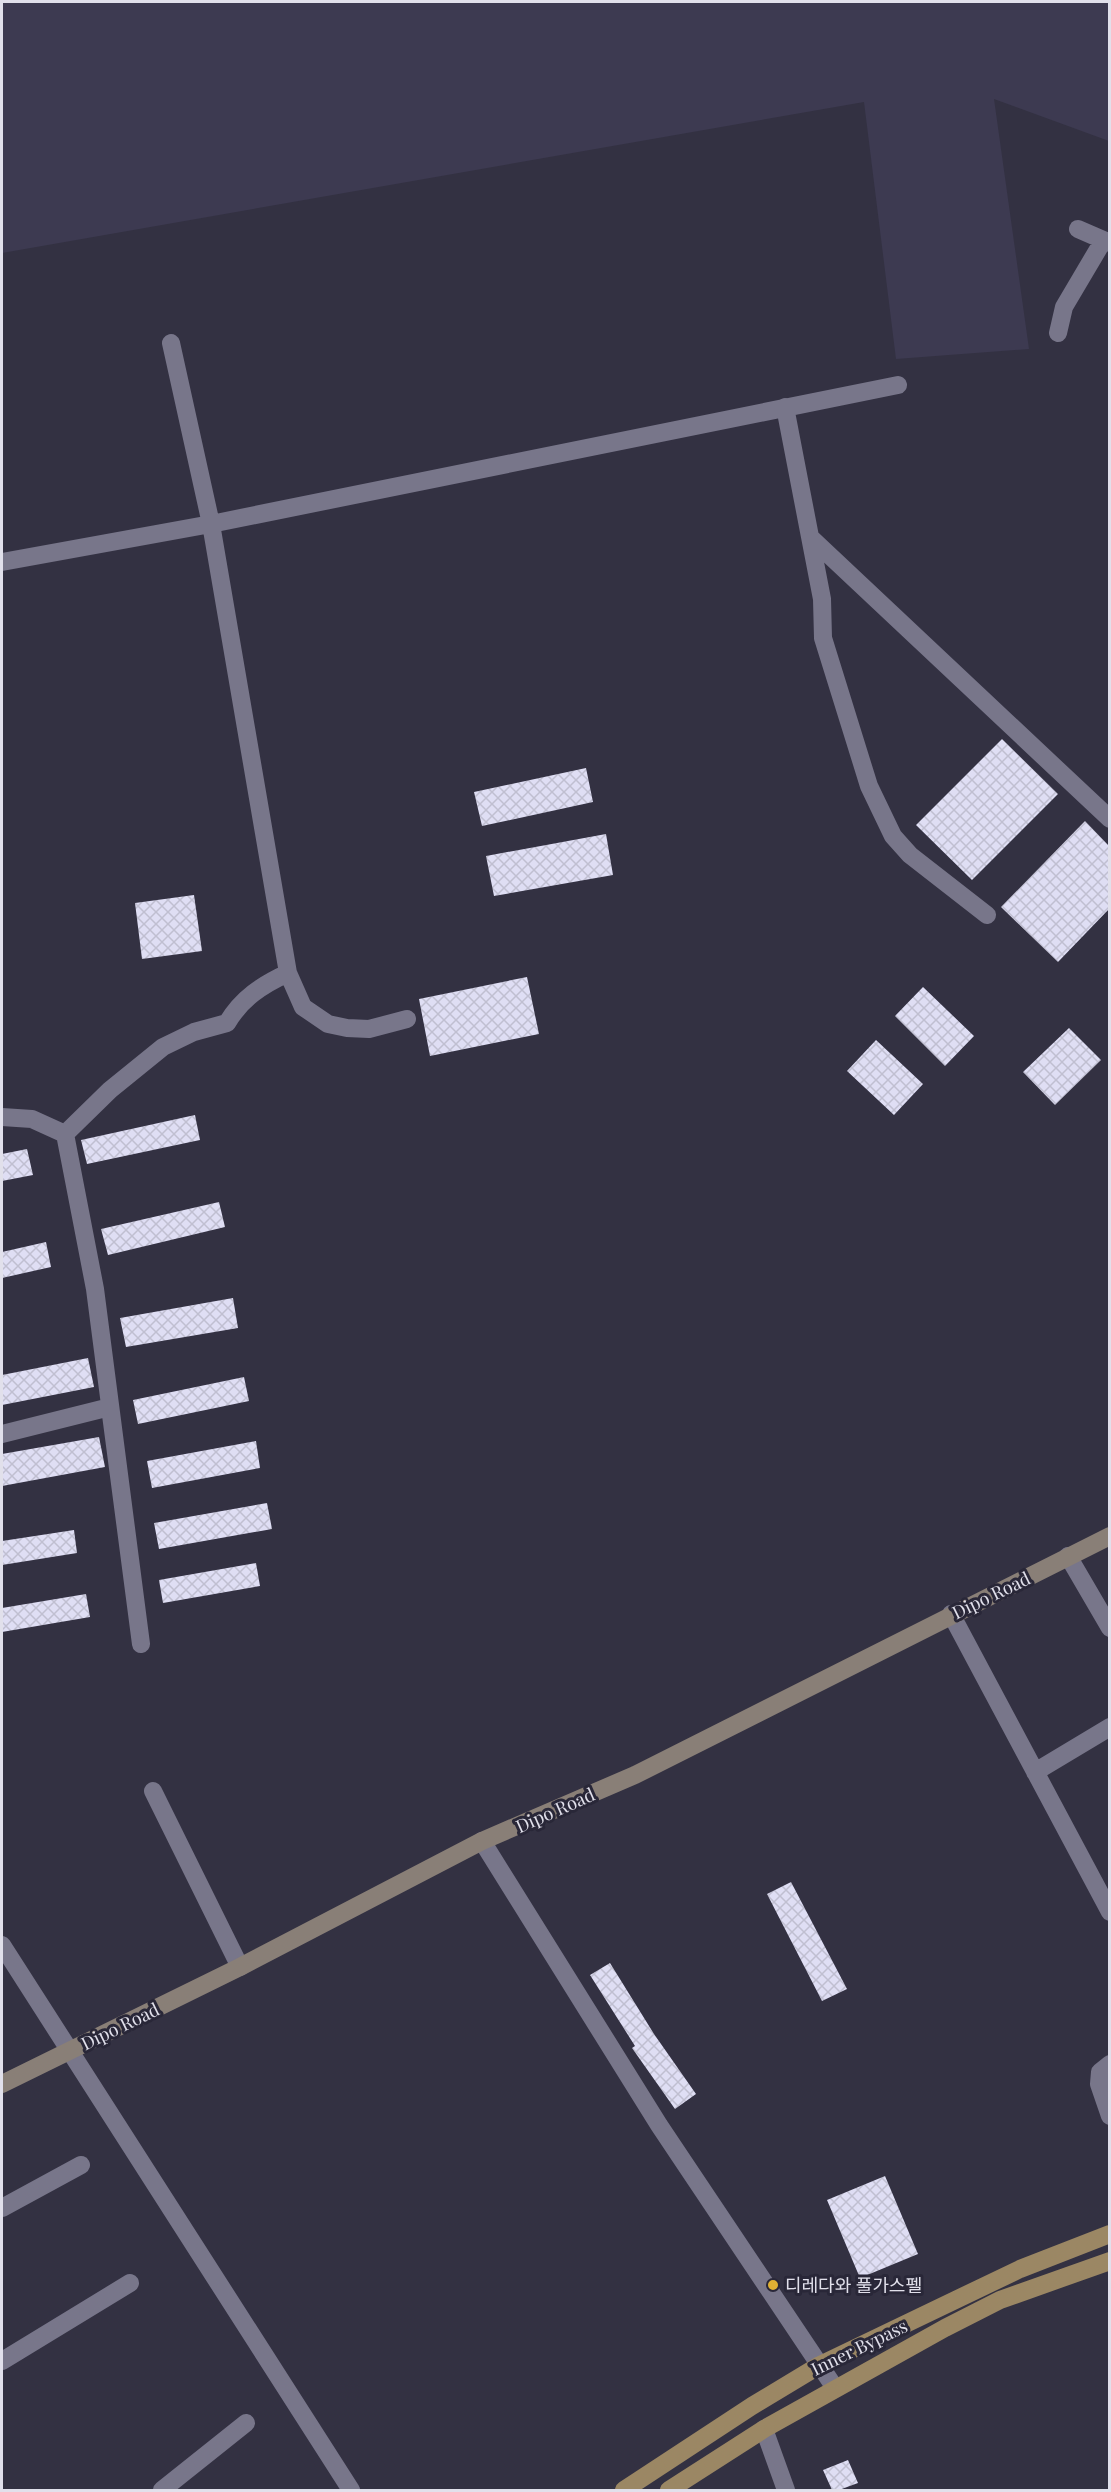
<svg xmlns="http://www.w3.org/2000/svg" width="1111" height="2492" viewBox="0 0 1111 2492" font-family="'Playfair Display','Noto Sans KR',serif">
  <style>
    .built { fill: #3d3a51 }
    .building { fill: url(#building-cross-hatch) }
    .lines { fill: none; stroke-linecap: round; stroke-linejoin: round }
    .street { stroke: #78768a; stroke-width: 18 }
    .secondary { stroke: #897f77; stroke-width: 18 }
    .primary { stroke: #9b8764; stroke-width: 18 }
    .poi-dot { fill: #dfb034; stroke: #292738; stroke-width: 2 }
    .labels { text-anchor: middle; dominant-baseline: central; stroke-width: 6; stroke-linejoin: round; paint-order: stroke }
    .street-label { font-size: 18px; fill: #e1e0eb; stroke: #292738 }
    .poi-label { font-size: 18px; fill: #e1e0eb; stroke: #292738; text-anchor: start }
  </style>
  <defs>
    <pattern id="building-cross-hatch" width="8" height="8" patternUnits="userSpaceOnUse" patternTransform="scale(1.5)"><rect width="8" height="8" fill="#dfdef4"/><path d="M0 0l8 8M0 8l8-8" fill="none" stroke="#c0bfd1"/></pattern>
  </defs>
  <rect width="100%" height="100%" fill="#333142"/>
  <path class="built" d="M2 2H1109V141L994 99 1029 349 896 359 864 102 2 253Z"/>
  <path class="building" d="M1002 739 1058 794 972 880 916 825Z
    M586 768 593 802 482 826 474 792Z
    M1085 821 1110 847V908L1058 962 1001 907Z
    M606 834 613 875 494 896 486 856Z
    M194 895 202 951 142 959 135 903Z
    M527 977 539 1034 430 1056 419 999Z
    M923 987 974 1036 945 1066 895 1016Z
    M1069 1028 1101 1060 1055 1105 1023 1072Z
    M876 1040 923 1084 894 1115 847 1071Z
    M195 1115 200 1140 87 1164 81 1140Z
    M27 1149 33 1175 2 1181V1154Z
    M219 1202 225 1227 108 1255 101 1229Z
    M46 1242 51 1267 2 1278V1252Z
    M233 1298 238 1328 126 1347 120 1318Z
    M88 1358 94 1387 2 1405V1375Z
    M244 1377 249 1401 138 1424 133 1400Z
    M99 1437 105 1467 2 1486V1454Z
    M256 1441 260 1468 152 1488 147 1461Z
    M267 1503 272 1529 159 1549 154 1523Z
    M74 1530 77 1553 2 1565V1541Z
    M256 1563 260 1586 163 1603 159 1580Z
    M86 1594 90 1617 2 1632V1608Z
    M791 1882 847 1989 822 2001 767 1894Z
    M610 1963 654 2034 696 2094 675 2109 632 2048 635 2046 590 1975Z
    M885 2176 918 2254 860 2278 827 2200Z
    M848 2460 858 2483 839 2490H832L823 2470Z"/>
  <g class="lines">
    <path class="street" d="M1078 229 1110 243
      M1058 333 1064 307 1103 241
      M171 343 211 524 288 973 303 1007 328 1024 347 1028 369 1029 407 1019
      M785 407 822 599 823 638 869 786 893 836 910 855 987 915
      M810 537 1110 819
      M2 562 211 524 898 385
      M2 1117 32 1119 65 1134 95 1289 141 1644 110 1407
      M65 1134 110 1090 163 1047 194 1032 227 1023C242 998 262 985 288 973
      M2 1434 110 1407
      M1068 1556 1110 1628
      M951 1614 1110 1912
      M1035 1772 1110 1727
      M153 1791 240 1967
      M482 1841 659 2125 835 2388
      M2 1945 351 2490
      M1110 2064 1100 2072 1099 2084 1110 2116
      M2 2208 81 2165
      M2 2361 130 2283
      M764 2429 786 2490
      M162 2490 246 2423"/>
    <path class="secondary" d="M2 2084 240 1967 482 1841 635 1775 1110 1536"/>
    <path class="primary" d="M624 2490 752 2406 820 2365 1020 2269 1110 2234
      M669 2490 764 2429 945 2328 1000 2300 1110 2261"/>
  </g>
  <circle class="poi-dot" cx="773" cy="2285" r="6"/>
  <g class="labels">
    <g class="street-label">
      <text transform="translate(991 1595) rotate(-26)">Dipo Road</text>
      <text transform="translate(555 1810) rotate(-24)">Dipo Road</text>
      <text transform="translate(120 2026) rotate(-26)">Dipo Road</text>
      <text transform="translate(859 2347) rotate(-26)">Inner Bypass</text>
    </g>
    <g class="poi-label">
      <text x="785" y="2285">디레다와 풀가스펠</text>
    </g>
  </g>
  <rect width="1111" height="2492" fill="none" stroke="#e1e0eb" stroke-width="6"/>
</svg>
